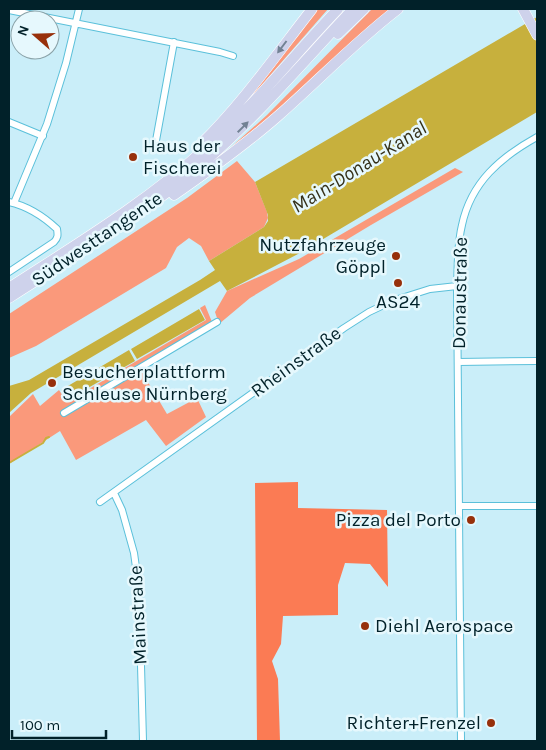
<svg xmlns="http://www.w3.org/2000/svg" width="546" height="750" viewBox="0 0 546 750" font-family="Karla,sans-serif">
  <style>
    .green { fill: #fa997b }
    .forest { fill: #fb7b54 }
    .water { fill: #c7b03d }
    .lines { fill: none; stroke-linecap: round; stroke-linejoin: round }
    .stream { stroke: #c7b03d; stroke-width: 2 }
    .minor-casing { stroke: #5bc0da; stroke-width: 8 }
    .highway-casing { stroke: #fff; stroke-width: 11 }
    .minor { stroke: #fff; stroke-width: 6 }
    .highway { stroke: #ced2eb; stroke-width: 10 }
    .oneway { fill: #728294 }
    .poi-dot { fill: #97300b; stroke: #e6f8fd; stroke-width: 2 }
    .labels { text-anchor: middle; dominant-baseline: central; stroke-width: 5; stroke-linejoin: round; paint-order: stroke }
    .poi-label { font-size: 19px; fill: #012129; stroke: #e6f8fd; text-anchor: start }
    .street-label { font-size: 19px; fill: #012129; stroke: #e6f8fd }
    .water-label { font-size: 20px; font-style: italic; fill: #353018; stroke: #e6f8fd }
  </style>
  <rect width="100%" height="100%" fill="#caeef9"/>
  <path class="green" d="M316 9H328L245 104 242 101Z
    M372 9H391L279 112 219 158 267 115Z
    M237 161 255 182 267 212 268 218 264 227 209 261 201 246 189 238 177 247 166 268 36 346 9 358V314L187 198Z
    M455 168 463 172 371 225 250 298 219 324 215 312 227 291 299 259Z
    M205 305 212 322 139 367 167 414 197 398 206 417 166 446 146 420 76 460 60 431 9 464V417L33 394 40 406 59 390 67 402 206 320 200 308Z"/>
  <path class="forest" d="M298 482V508L387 510 388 587 370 564 345 563 338 585V615L283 616 281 644 272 661 278 679 280 741H257L255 483Z"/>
  <path class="water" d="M537 17V112L298 254 227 291 220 281 31 393 9 413V386L29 380 200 280 215 270 209 261 264 227 268 221V215L255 182Z
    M199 309 205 320 137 359 131 349Z
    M129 350 135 361 67 400 61 390Z"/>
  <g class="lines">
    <path class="stream" d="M9 463 43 443 46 438 49 437"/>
    <defs>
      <path id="minor" d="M9 10 220 52 233 56
        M9 122 43 136
        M155 146 174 42
        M9 202C27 206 43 216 57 229 58 235 58 238 54 242L9 272
        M14 203 47 124 66 63 79 9
        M458 362 537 361
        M64 413 217 322
        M114 493 122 510 134 553 139 589 143 741
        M100 502 344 328 369 312 392 301 430 289 457 286
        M459 506H537
        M461 741 457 286C458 266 457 245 462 225 471 182 501 157 537 137"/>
      <path id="highway" d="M523 9 537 35
        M338 34 364 9
        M200 145C242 104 276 55 312 9
        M174 195C210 170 245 145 278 116 318 81 355 42 398 9
        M9 288C77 244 147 202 207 147 255 105 294 55 338 9
        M9 298C74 256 143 215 202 164 257 117 303 62 353 9"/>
    </defs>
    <use href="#minor" class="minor-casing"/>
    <use href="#highway" class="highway-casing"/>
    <use href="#minor" class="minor"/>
    <use href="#highway" class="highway"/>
  </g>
  <defs><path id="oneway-solid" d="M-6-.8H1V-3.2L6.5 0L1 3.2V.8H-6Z" transform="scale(1.25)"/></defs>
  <g class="oneway">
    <use href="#oneway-solid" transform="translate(282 47) rotate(127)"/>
    <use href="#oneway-solid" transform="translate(243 127) rotate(-45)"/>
  </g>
  <g class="poi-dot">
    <circle cx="133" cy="157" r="5"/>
    <circle cx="396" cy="256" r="5"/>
    <circle cx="398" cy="283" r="5"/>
    <circle cx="52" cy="383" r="5"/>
    <circle cx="471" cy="520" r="5"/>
    <circle cx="365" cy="626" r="5"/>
    <circle cx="491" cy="723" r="5"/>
  </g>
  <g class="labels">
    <g class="poi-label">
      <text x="143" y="146">Haus der<tspan x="143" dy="22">Fischerei</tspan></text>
      <text x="386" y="245" text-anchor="end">Nutzfahrzeuge<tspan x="386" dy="22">Göppl</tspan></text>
      <text x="398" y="302" text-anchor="middle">AS24</text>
      <text x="62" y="372">Besucherplattform<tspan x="62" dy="22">Schleuse Nürnberg</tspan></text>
      <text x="461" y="520" text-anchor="end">Pizza del Porto</text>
      <text x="375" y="626">Diehl Aerospace</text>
      <text x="481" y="723" text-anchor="end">Richter+Frenzel</text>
    </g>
    <g class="street-label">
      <text transform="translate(97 239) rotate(-34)">Südwesttangente</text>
      <text transform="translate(460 293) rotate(-89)">Donaustraße</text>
      <text transform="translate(296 362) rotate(-36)">Rheinstraße</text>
      <text transform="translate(138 615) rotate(-93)">Mainstraße</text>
    </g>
    <g class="water-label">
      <text transform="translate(359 167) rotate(-32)">Main-Donau-Kanal</text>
    </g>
  </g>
  <rect width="546" height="750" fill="none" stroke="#012129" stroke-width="20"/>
  <g transform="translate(35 35) rotate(290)"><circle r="24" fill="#e6f8fd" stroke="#8aa2a8"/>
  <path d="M0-4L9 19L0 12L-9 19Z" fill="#97300b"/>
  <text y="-8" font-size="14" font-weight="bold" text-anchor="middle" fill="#012129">N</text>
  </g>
  <path d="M12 730v8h94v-8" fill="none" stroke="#012129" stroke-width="2.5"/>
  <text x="20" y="730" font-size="15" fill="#012129" stroke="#e6f8fd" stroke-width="4" paint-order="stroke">100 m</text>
</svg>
